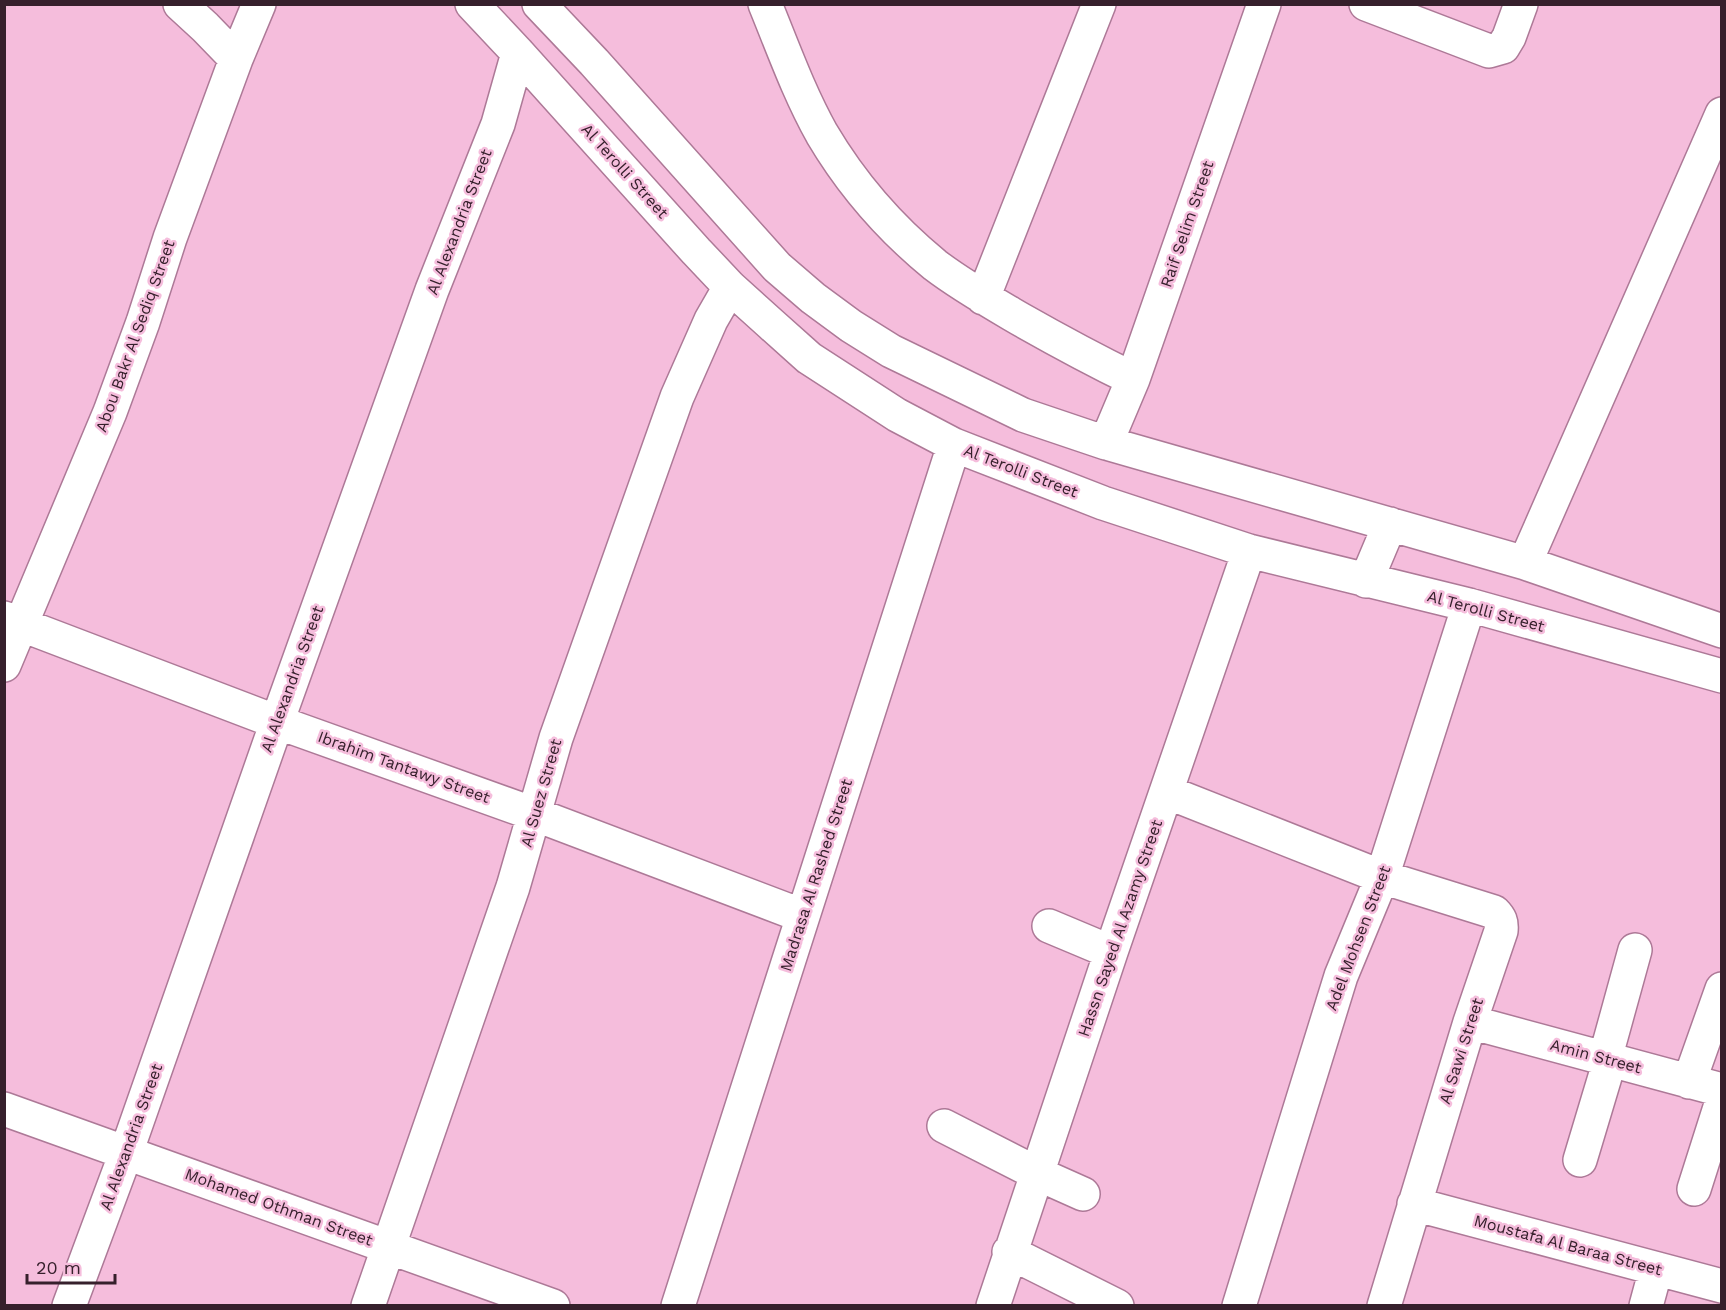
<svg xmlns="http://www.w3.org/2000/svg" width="1726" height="1310" viewBox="0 0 1726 1310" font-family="'Work Sans',sans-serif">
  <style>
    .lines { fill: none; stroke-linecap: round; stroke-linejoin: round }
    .minor-casing { stroke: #ad7997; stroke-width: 36 }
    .minor { stroke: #fff; stroke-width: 33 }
    .labels { text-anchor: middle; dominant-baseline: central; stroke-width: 5; stroke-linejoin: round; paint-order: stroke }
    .street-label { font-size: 16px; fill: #36202c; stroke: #f5bddc }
  </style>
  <rect width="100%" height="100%" fill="#f5bddc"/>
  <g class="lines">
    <defs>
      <path id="minor" d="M180 4 205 27 236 59
        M472 4 518 53 696 251 730 287 771 324 809 358 897 415 954 445 1103 503 1249 551 1469 605 1722 676
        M539 4 594 62 777 267 813 298 851 326 891 351 1023 415 1106 443 1525 563 1722 631
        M765 4C783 48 799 93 822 134 851 183 891 229 935 265 961 285 991 302 1020 319 1057 340 1094 360 1133 379
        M1366 4 1489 51 1503 47 1509 37 1521 4
        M983 298 1099 4
        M1106 443 1133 379 1264 4
        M1525 563 1722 114
        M1366 581 1390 524
        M4 618 277 722 534 814 803 916
        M4 665 110 412 143 322 170 238 236 59 259 4
        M1167 792 1382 877 1494 912C1500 918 1502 922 1501 931L1470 1022 1384 1306
        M1049 926 1111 952
        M1470 1022 1722 1090
        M1605 1059 1635 950
        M1689 1082 1722 989
        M4 1109 553 1306
        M944 1126 1036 1173 1083 1194
        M1580 1160 1610 1060
        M1694 1189 1722 1101
        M1414 1204 1722 1286
        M1009 1252 1117 1306
        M69 1306 126 1153 277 722 432 290 498 124 518 53
        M368 1306 513 887 556 738 677 397 711 320 730 287
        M678 1306 954 445
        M993 1306 1111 952 1249 551
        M1239 1306 1341 976 1382 877 1469 605
        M1646 1306 1656 1269"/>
    </defs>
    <use href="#minor" class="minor-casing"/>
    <use href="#minor" class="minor"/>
  </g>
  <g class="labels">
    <g class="street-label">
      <text transform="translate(625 171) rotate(48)">Al Terolli Street</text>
      <text transform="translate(459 222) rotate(-69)">Al Alexandria Street</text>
      <text transform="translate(1187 224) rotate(-71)">Raif Selim Street</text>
      <text transform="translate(135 336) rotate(-70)">Abou Bakr Al Sediq Street</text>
      <text transform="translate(1021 471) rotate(21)">Al Terolli Street</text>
      <text transform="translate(1486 611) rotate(15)">Al Terolli Street</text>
      <text transform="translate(292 679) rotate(-70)">Al Alexandria Street</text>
      <text transform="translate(404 767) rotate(20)">Ibrahim Tantawy Street</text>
      <text transform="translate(541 793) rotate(-74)">Al Suez Street</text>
      <text transform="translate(816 875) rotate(-72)">Madrasa Al Rashed Street</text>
      <text transform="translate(1120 928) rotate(-71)">Hassn Sayed Al Azamy Street</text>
      <text transform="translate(1358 938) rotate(-69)">Adel Mohsen Street</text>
      <text transform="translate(1461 1051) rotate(-72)">Al Sawi Street</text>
      <text transform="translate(1596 1056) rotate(15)">Amin Street</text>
      <text transform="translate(131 1137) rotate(-70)">Al Alexandria Street</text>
      <text transform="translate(279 1207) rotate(20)">Mohamed Othman Street</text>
      <text transform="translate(1568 1245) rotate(15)">Moustafa Al Baraa Street</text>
    </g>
  </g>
  <rect width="1726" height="1310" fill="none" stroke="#36202c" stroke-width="12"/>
  <path d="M27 1274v9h88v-9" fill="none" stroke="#36202c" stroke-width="3"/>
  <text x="36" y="1274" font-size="18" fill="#36202c" stroke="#f5bddc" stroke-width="4.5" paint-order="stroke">20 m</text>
</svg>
